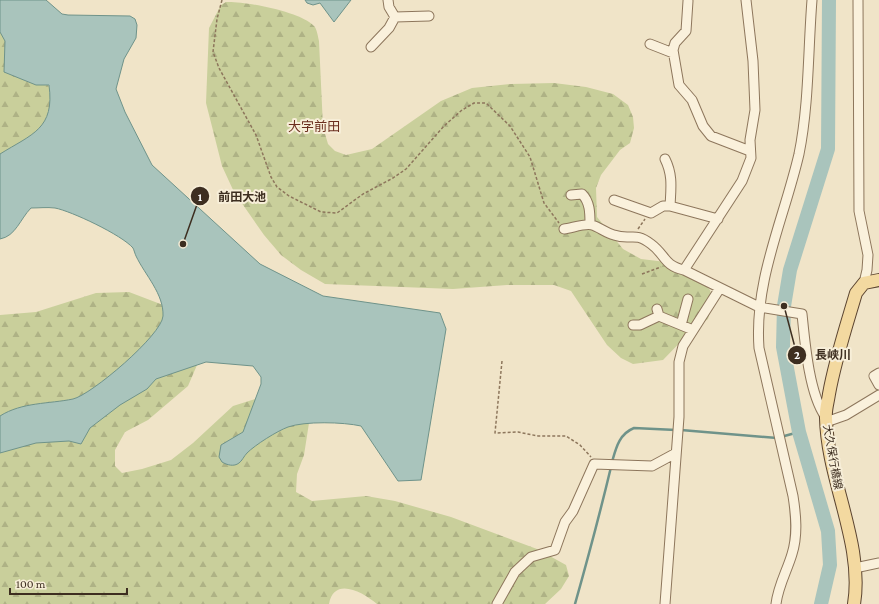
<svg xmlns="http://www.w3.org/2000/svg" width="879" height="604" viewBox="0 0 879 604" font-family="'Crimson Pro','Noto Sans JP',serif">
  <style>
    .forest { fill: url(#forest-firs) }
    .water { fill: #a9c4bc; stroke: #6f938a }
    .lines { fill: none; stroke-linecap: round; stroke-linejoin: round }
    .stream { stroke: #6f938a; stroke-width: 2.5 }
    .river { stroke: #a9c4bc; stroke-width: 14 }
    .minor-casing { stroke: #8d765c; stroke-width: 11 }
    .major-casing { stroke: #5b4430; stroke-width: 14 }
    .path { stroke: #8d765c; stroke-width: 1.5; stroke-dasharray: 3 2; stroke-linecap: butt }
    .minor { stroke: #faf1dc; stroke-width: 9 }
    .major { stroke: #f3d9a0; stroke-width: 12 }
    .labels { text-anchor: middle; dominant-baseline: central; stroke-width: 4; stroke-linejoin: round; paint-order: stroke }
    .street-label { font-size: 11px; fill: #3d2e20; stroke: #f7eed8 }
    .quarter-label { font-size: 13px; fill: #6b2e1e; stroke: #f7eed8 }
    .leader { fill: none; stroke: #3d2e20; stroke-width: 1.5 }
    .callout-dot { fill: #3d2e20; stroke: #f7eed8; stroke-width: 1.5 }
    .mark-label { font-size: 12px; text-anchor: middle; font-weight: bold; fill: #fff }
    .callout-label { font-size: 12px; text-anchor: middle; font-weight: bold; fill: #3d2e20; stroke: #f7eed8; stroke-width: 4; stroke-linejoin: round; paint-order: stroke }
  </style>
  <defs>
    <pattern id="forest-firs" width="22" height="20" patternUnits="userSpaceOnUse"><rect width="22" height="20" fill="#c9cf9b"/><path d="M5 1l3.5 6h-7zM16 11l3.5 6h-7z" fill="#aeb285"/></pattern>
  </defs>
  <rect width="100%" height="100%" fill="#f0e4c8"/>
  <path class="forest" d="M226 2C245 1 301 12 314 26 317 29 318 37 319 41L323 127 328 144 335 151 346 155 372 149 441 101 472 88 511 84 554 83 586 87 613 94 628 105 633 117 634 128 630 143 620 150 601 175 596 188 597 217 623 249 641 259 666 262 700 279 710 290 713 302 708 319 691 331 663 360 633 364 621 358 607 345 571 291 554 285H507L453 289 325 284 301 270 281 255 264 235 234 192 222 166 206 103 209 28 221 5Z
    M0 19C26 53 48 74 61 116L0 191Z
    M129 292 184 313 193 341 197 365 188 386 148 420 125 432 115 450V466L122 473 142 469 171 460 193 443 233 406 268 395 309 423 304 455 297 474 296 492 312 501 366 496 395 501 451 517 537 549 566 565 569 576 561 589 545 604H377C363 592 334 576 329 604H0V315L36 312 96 293Z"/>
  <path class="water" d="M0 0H46L62 14 68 15 130 16 135 19 137 25 136 38 124 59 116 89 125 112 152 165 260 264 323 296 440 313 446 329 421 480 398 481 361 426C343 422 305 421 288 427 277 431 255 445 247 453 244 456 242 461 239 463 234 467 227 465 222 462L219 457 221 445 243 432 261 384V377L253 366 206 362 156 379 147 389 120 405 90 428 81 444 69 441 36 443 0 453V416C22 402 49 404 73 399 91 395 162 335 163 316 164 294 145 275 136 256 135 254 134 250 133 248 122 235 71 211 55 208 47 207 39 208 31 208 20 219 16 236 0 239V154C32 134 55 129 49 85H36L4 72 5 41 0 32Z
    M305 0H351L334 22 320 3 313 5 307 3Z"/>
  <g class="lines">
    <path class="stream" d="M681 430 777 438 799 432
      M612 462C616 448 619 434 634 428L676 430
      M575 604C588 558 600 513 611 467"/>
    <path class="river" d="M821 604 830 565 828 531 799 432 783 347 784 306 790 270 828 149 829 0"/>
    <defs>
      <path id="minor" d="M388 0 389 7 395 17 429 16
        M858 0 859 211 868 255 867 270 864 283
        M688 1 686 31 675 43 673 50 679 85 692 100 703 126 711 136 750 151
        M650 44 673 53
        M371 47 389 28 395 17
        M665 159C673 175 671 188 670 206L718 219
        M571 195 582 194C590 202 590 213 590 224
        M614 200 651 213 663 206H670
        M564 229C572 228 585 223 592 225 599 227 606 233 614 235 631 241 634 231 651 244 666 255 663 265 684 270L759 307 802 314C805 343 809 393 825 416
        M684 270 742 181 751 158 750 140 755 110 753 61 746 0
        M657 309 659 316 693 330
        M633 325H640L659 316
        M681 325 688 299
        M879 373 874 376 879 385
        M826 422 846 415 879 395
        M855 568 879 563
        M497 604 515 572 531 557 555 550 565 522 573 511 594 464 652 466 676 453
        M665 604 679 417V362L683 346 720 288
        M776 604C778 586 787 571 792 554 798 535 796 515 793 496L759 348C754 280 784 219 799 154 809 105 808 50 812 0"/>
      <path id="major" d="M854 604C864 544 827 479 826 418 825 410 828 402 829 394 835 360 846 327 856 293L864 283 879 280"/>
    </defs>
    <use href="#minor" class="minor-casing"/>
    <use href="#major" class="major-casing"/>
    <path class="path" d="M222 0 217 19 213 52 219 68 256 135 271 177 277 187 289 196 321 212 337 213 363 194 393 178 406 169 444 126 462 110 474 103H486L510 126 530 157 544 203 559 223
      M638 229 645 219
      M642 274 661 267
      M502 361 495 433 518 432 538 436H566L580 445 591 457"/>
    <use href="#minor" class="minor"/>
    <use href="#major" class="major"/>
  </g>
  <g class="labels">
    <g class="street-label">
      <text transform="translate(833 457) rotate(80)">大久保行橋線</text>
    </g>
    <g class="quarter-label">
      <text x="314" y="126">大字前田</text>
    </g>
  </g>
  <path class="leader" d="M183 244L200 196M784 306L797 355"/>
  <g class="callout-dot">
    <circle cx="183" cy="244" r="4"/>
    <circle cx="784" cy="306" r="4"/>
    <circle cx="200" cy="196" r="10"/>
    <circle cx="797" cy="355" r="10"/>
  </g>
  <g class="mark-label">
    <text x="200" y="201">1</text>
    <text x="797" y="359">2</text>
  </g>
  <g class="callout-label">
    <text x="242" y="201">前田大池</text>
    <text x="833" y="359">長峡川</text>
  </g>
  <path d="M10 588v6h117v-6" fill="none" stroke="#3d2e20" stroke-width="2"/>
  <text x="16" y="588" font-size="12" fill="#3d2e20" stroke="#f7eed8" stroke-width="3" paint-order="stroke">100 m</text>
</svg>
